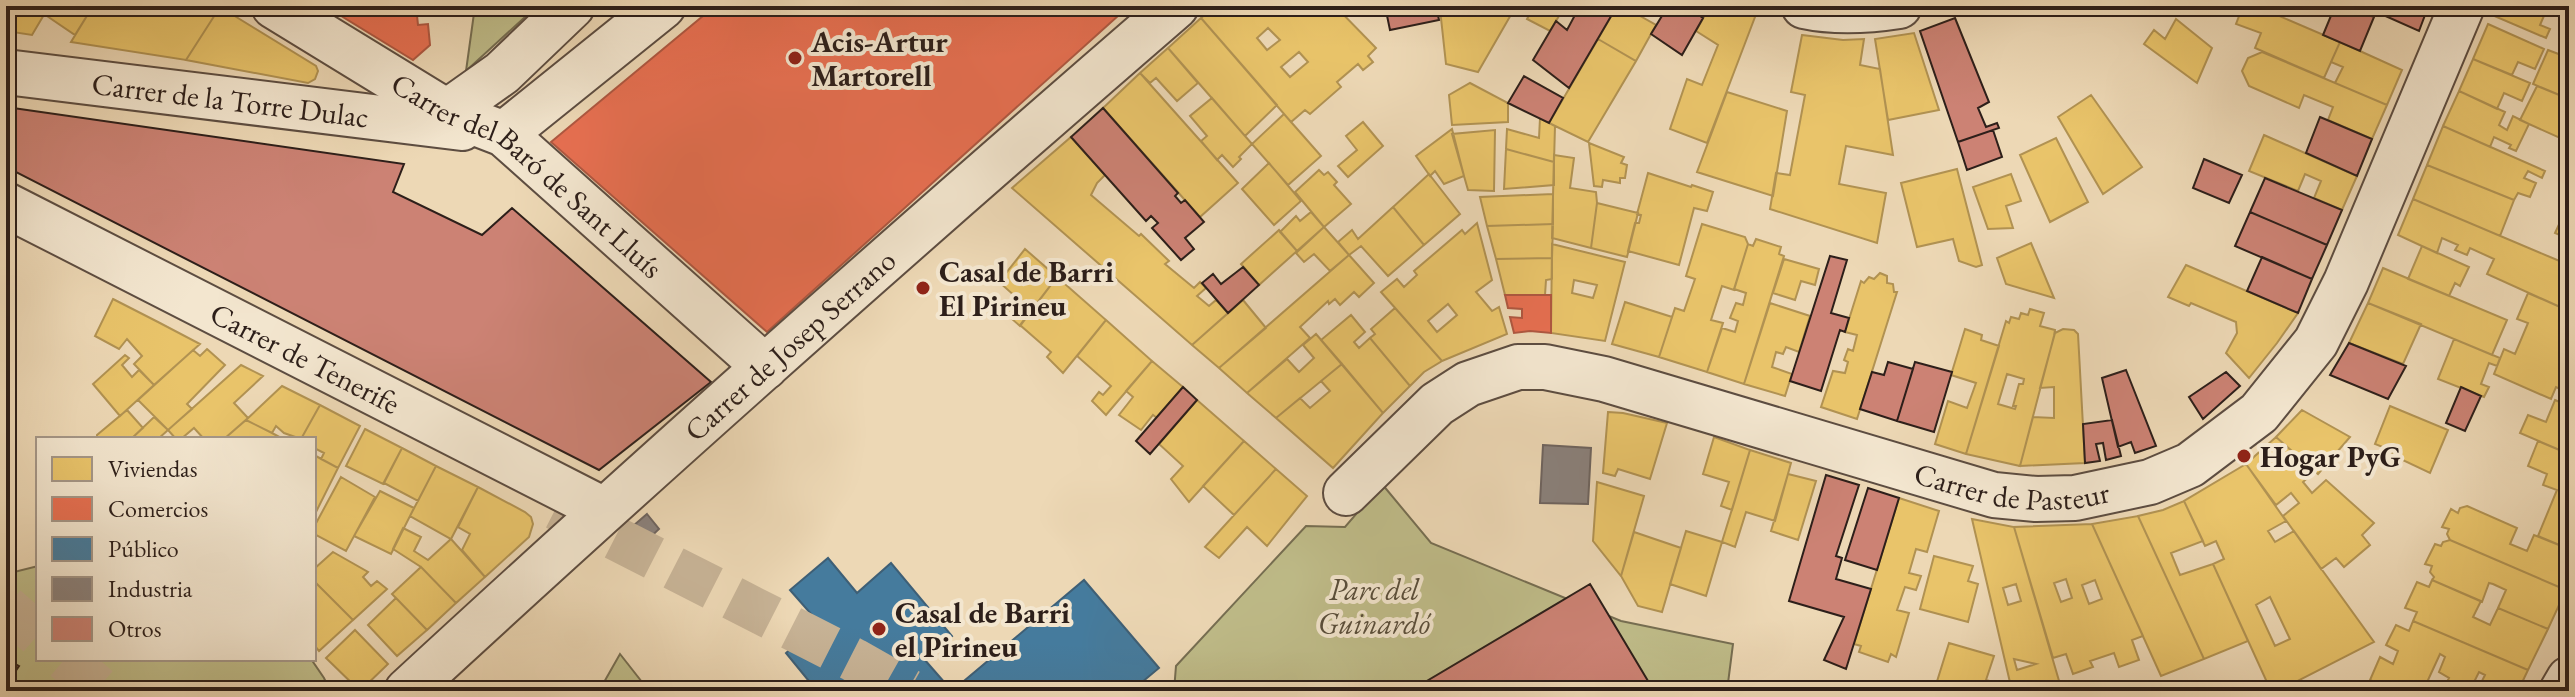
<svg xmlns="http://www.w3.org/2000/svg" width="2575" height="697" viewBox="0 0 2575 697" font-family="'EB Garamond',serif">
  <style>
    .green { fill: #bfbc89; stroke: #766e52; stroke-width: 2 }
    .homes { fill: #e9c46a; stroke: #b19252; stroke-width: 2; fill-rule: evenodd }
    .shops { fill: #e76f51; stroke: #af5740; stroke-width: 2 }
    .public { fill: #457b9d; stroke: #3e5f76; stroke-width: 2 }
    .industry { fill: #8a817c; stroke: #6e645f; stroke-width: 2 }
    .building { fill: #cc8274; stroke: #2d1f1a; stroke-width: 2 }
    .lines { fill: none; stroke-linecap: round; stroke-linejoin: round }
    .major-tunnel { stroke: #c7b396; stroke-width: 44; stroke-dasharray: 44 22; stroke-linecap: butt }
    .minor-casing { stroke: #5d4d41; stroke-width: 48 }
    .minor { stroke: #f3e6cf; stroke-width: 44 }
    .poi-dot { fill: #8f2418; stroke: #f3e6cf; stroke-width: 3 }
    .labels { text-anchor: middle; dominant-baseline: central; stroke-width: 8; stroke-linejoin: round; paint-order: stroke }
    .poi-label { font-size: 30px; font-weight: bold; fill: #2d1f1a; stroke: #f3e6cf; text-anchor: start }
    .street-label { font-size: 30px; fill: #2d1f1a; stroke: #f3e6cf }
    .park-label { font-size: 30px; font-style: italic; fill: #594e3b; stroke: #f3e6cf }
  </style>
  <rect width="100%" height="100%" fill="#edd8b5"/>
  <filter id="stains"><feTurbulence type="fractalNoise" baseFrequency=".0025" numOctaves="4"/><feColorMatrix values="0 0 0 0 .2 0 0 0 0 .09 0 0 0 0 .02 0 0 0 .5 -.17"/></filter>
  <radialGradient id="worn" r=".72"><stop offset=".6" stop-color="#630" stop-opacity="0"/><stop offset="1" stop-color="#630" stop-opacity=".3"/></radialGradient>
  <path class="green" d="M475 6H537L466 71Z
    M1382 484 1431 543 1621 621 1733 644 1727 691H1174L1176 666 1306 526 1345 527Z
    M38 566V659H311L324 678 330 691H6V574Z
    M620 654 649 691H599Z"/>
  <path class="homes" d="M6 6H35L45 13 32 35 6 31Z
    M49 6H93L75 35 44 14Z
    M93 6H219L220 7 186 60 71 42Z
    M1215 6H1318L1322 11 1329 6H1335L1376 48 1368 56 1373 62 1363 70 1358 64 1337 82 1341 87 1310 114 1305 110 1291 122 1201 18ZM1268 28 1280 40 1267 50 1257 38ZM1299 52 1308 62 1290 77 1281 67Z
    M1484 6H1516L1478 72 1446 64 1440 9Z
    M1534 6H1565L1550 31 1527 19Z
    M1617 6H1637L1633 12 1656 25 1636 61 1598 39Z
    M1710 6H1736L1755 17 1707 143 1670 129 1687 79 1702 85 1718 45 1696 31Z
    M2243 6H2256L2340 42 2324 78 2255 48 2261 33 2236 24Z
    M2496 6H2559L2556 15 2546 11 2540 25 2550 29 2546 38 2492 15Z
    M220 7 316 66 318 71 315 79 308 83 186 60Z
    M1201 18 1277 105 1245 136 1168 48Z
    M2176 19 2212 48 2197 83 2144 44 2154 30 2165 39Z
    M2488 24 2544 49 2535 69 2518 62 2512 75 2473 59Z
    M2569 27V48L2561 45Z
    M1914 33 1939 110 1888 120 1875 39Z
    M1802 35 1843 40 1864 39 1860 65 1880 69 1893 155 1846 146 1839 184 1886 193 1877 243 1770 209 1776 173 1790 175 1805 95 1791 92Z
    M1598 39 1636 61 1588 142 1549 123Z
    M2340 42 2402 70 2387 105 2335 83 2343 67 2331 62Z
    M1168 48 1198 83 1177 101 1156 78 1150 83 1140 73Z
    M2548 50 2569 58V99L2533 84Z
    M2262 52 2387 105 2372 139 2328 120 2333 107 2304 95 2299 108 2249 86 2242 71 2248 58Z
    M2473 59 2530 83 2522 101 2504 93 2497 109 2459 91Z
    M1140 73 1238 183 1200 217 1103 108Z
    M1470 83 1508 103V122L1452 125 1449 95Z
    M2537 86 2569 99V142L2520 120Z
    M2459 91 2505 112 2499 125 2507 130 2513 116 2529 124 2516 151 2509 148 2511 145 2494 137 2490 147 2443 126Z
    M1727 92 1787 111 1773 196 1697 172Z
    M2091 95 2142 167 2103 194 2058 117Z
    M1212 98 1252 144 1239 157 1241 159 1233 167 1222 155 1217 160 1201 141 1207 136 1190 116Z
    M1284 114 1321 156 1288 185 1252 144Z
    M1540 118 1555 126 1554 162 1506 149 1507 129 1539 138Z
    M1363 122 1383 146 1348 177 1338 166 1357 150 1346 136Z
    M2443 126 2545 171 2542 178 2528 171 2524 178 2536 183 2530 197 2518 193 2514 200 2427 165Z
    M1452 129 1464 176 1444 184 1435 171 1430 176 1416 156Z
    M1495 130 1494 191 1468 190 1452 134Z
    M2264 135 2357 176 2342 210 2314 198 2321 181 2305 174 2298 191 2249 171Z
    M1071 137 1105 175 1097 183 1091 195 1139 236 1141 234 1169 261 1165 264 1194 288 1200 282 1206 288 1197 296 1209 306 1216 300 1228 313 1192 345 1012 188Z
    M2056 138 2088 202 2050 222 2020 155Z
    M1589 143 1624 157 1621 163 1627 165 1625 178H1620V183L1603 180 1602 187 1594 186Z
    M1506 149 1554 162V185L1504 189Z
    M1554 155 1574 158 1570 188 1596 192 1597 203 1591 248 1552 238Z
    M1269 163 1301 201 1274 225 1242 189Z
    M2427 165 2514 200 2500 236 2413 199Z
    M1957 169 1982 265 1976 267 1959 261 1953 239 1917 247 1901 183Z
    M1319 170 1324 175 1328 172 1337 182 1334 185 1351 204 1324 227 1295 192Z
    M1648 173 1691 187 1692 185 1713 192 1707 211 1694 208 1679 265 1628 251 1635 223H1639L1641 215 1637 214Z
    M1429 174 1460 214 1424 245 1393 207Z
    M2011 174 2021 201 2006 206 2013 228 1988 229 1973 187Z
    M1553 194V224L1487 226 1480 197Z
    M2413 199 2569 265V311L2487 274 2494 259 2470 248 2467 255 2455 250 2458 245 2442 238 2437 253 2398 235Z
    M1597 203 1638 213 1627 257 1591 248Z
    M2569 203V239L2555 233Z
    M1393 207 1424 245 1388 276 1361 246 1349 255 1338 242 1352 230 1358 239Z
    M1311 212 1324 227 1297 251 1280 232 1296 216 1300 221Z
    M1477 223 1492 280 1476 292 1492 311 1499 307 1507 334 1442 361 1381 292 1397 279 1404 287 1417 275 1414 271 1462 230 1465 234ZM1448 304 1457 315 1437 332 1428 321Z
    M1553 224 1552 258 1496 259 1487 226Z
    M1702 224 1745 237 1748 244 1734 290 1722 286 1711 320 1723 323 1707 372 1659 357 1675 308 1684 311 1695 279 1686 276Z
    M1324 227 1349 255 1330 271 1314 254 1304 262 1296 253Z
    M1279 230 1297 251 1259 285 1241 264Z
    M1756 239 1781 247 1779 254 1784 256 1744 384 1707 372 1722 328 1735 332 1738 321 1730 318 1736 303 1743 305 1746 293 1734 289 1748 244 1753 246Z
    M2031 243 2054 298 2006 284 1997 258Z
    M1552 244 1625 262 1605 341 1551 333ZM1574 280 1597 285 1593 298 1572 293Z
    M2422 246 2469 267 2460 286 2455 283 2449 296 2408 279Z
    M1025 249 1057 277 1020 326 1004 312 1016 297 999 282Z
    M1349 255 1374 283 1359 297 1354 292 1340 305 1335 299 1329 304 1328 301 1300 327 1310 338 1247 393 1219 368Z
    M1552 258V279L1546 280 1545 295H1505L1496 259Z
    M1784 259 1819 269 1815 285 1801 281 1795 300 1773 293Z
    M2186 265 2298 313 2277 343 2249 378 2226 353 2237 333 2236 322 2191 303 2189 306 2168 297Z
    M2383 268 2507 320 2492 355 2368 303Z
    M1880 273 1887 276V283L1893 284 1894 292H1897L1857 419 1821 407 1833 371 1845 373 1848 362 1844 360 1848 349 1853 351 1857 335 1845 332 1861 281 1864 283 1869 277 1874 279Z
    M1057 277 1106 320 1063 373 1047 357 1051 352 1020 325Z
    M2528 293 2569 311V393L2556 387 2551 399 2494 374 2504 349 2515 354 2528 323 2517 319Z
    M113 299 158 322 200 344 154 385 134 364 142 356 127 339 119 349 95 336Z
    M1243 300 1266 328 1219 368 1192 345Z
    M1625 302 1672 317 1659 357 1612 344Z
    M1770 303 1810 316 1799 352 1786 347 1783 354 1776 352 1772 367 1792 374 1785 396 1744 384Z
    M2368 303 2421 324 2403 364 2349 343Z
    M1395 308 1442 361 1424 372 1410 386 1370 338 1375 334 1371 329Z
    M2030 309 2044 313 2040 326 2055 330 2054 336 2020 466 1966 454 2006 321 2009 323 2011 317 2019 319 2021 313 2028 315ZM2007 374 2024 379 2023 384H2019L2013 406H2016L2015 409 1998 404Z
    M1351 315 1365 332 1354 342 1359 348 1370 338 1410 386 1383 413 1321 340Z
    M1106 320 1152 361 1106 415 1092 401 1099 392 1103 395 1111 386 1077 356Z
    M1965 329 1982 335 1981 340 1999 346 1966 454 1935 444 1948 401 1967 408 1976 383 1951 375Z
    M2063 329 2074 330 2078 334 2085 463 2020 466 2033 417 2054 418V387L2040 388 2055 333Z
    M1316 334 1342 364 1276 418 1247 393 1287 359 1299 372 1314 358 1303 345Z
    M2454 339 2500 358 2497 366 2489 363 2481 384 2489 387 2484 397 2438 379Z
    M207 349 225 365 187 404 192 409 168 430 138 400 193 350 200 356Z
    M125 355 129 358 122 365 132 377 139 370 154 385 120 416 93 384Z
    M1152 361 1183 387 1157 418 1153 415 1141 430 1119 415 1133 397 1126 391Z
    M1342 364 1383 413 1333 468 1276 418 1300 398 1310 408 1330 391 1321 381Z
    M241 365 263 376 234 403 248 418 224 439H204L194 428 181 439H176L168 430Z
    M282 386 320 405 301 439 284 433 276 426 272 433 246 420Z
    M1197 400 1244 441 1189 502 1171 479 1183 466 1159 444Z
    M2555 400 2569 406V454L2520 433 2528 415 2546 422Z
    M320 405 360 426 338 468 321 459 324 453 314 448V439H301Z
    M2390 406 2448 430 2430 473 2392 455 2393 451 2375 444Z
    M127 410 143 428 131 439H97V435Z
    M2302 410 2350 437 2318 474 2276 437Z
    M1608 412 1623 413 1667 423 1650 479 1618 469 1615 476 1603 473Z
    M154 417 168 430 158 439H131Z
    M246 420 272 433 283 439H224Z
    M365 429 402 448 383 484 346 466Z
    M1714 437 1750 450 1732 510 1721 506 1729 482 1703 474Z
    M2276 437 2315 471 2303 482 2312 493 2326 480 2374 523 2362 535 2370 545 2344 567 2336 558 2321 569 2283 516 2299 503 2291 493 2276 505 2246 464Z
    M1244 441 1276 469 1234 515 1203 486Z
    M2538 441 2569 454V549L2538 536 2557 490 2543 485 2547 474 2528 466Z
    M402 448 436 466 418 501 384 483Z
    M1750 450 1791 463 1775 521 1746 512 1735 547 1722 542Z
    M314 455 338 468 314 516Z
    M2246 464 2286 521 2268 531 2275 542 2294 531 2374 642 2278 691H2271L2213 564 2224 559 2216 541 2205 546 2184 501ZM2270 597 2290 639 2275 646 2256 605Z
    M436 466 478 487 451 539 410 516Z
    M1276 469 1307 496 1267 546 1247 527 1219 558 1205 547Z
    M1788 474 1816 481 1798 540 1771 531Z
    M341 477 375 497 346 551 314 534V527Z
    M1597 482 1644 496 1621 576 1593 541Z
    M478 487 525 512 531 517 533 524 529 537 485 577 462 550 470 534 458 527Z
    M380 491 414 508 391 554 354 536Z
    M1899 498 1939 511 1927 552 1916 549 1909 573 1921 576 1916 590 1905 587 1897 610 1909 613 1896 657 1891 654 1888 662 1859 652 1861 646 1854 644Z
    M2184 501 2203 541 2171 553 2180 575 2213 564 2248 641 2204 659 2138 516 2163 510Z
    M2467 506 2517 528 2510 544 2527 551 2534 535 2569 549V584L2566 590 2450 540 2447 534 2449 529 2442 527 2451 509 2458 513 2460 508Z
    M2138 516 2204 659 2161 676 2092 524Z
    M1972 519 2014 527 2062 691H2012ZM2016 584 2021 601 2008 605 2003 588ZM2014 659 2036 664 2017 670Z
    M2092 524 2143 636 2132 640 2139 660 2119 667 2114 653 2090 661 2093 667 2073 674 2066 654 2053 658 2014 527ZM2066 579 2072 598 2061 602 2054 583ZM2095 580 2102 599 2089 604 2082 585Z
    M403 528 421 537 414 551 428 560 451 539 485 577 456 603 421 567 393 549Z
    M1686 531 1722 542 1706 596 1670 584Z
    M1634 532 1681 548 1662 612 1638 606 1621 576Z
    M2450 540 2566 590 2548 629 2498 608 2506 590 2493 584 2489 583 2482 602 2432 580 2434 577 2430 572 2432 566 2425 564 2435 544 2441 546 2443 542Z
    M333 552 368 572 363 577 371 586 377 581 387 589 353 620 314 581V569Z
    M1934 556 1973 566 1968 581 1978 584 1968 622 1920 609Z
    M421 567 456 603 427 630 392 594Z
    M2432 580 2481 601 2473 617 2490 625 2498 608 2548 629 2528 670 2413 621 2417 612 2405 608 2417 582 2429 587Z
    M314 581 353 620 319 651 314 645Z
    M396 598 427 630 397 656 368 625Z
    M2413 621 2528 670 2518 691H2477L2485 675 2479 672 2471 688 2462 683 2458 691H2430L2433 683 2444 688 2449 678 2439 672 2445 657 2440 654 2423 691H2379L2382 686 2370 680 2380 657 2393 664 2398 651 2386 645 2396 625 2409 631Z
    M355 630 388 664 360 691 326 658Z
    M1949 643 1994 656 1986 680 2003 685 2002 691H1934Z
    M2348 682 2367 691H2344Z
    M2292 684 2295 691H2278Z"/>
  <path class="shops" d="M325 6H416L418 25 428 24 430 45 413 60Z
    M715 6H1129L767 332 551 142Z
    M1505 295H1551V333L1530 331 1514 333 1510 317 1522 318V309L1508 308Z"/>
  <path class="public" d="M828 558 857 593 891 563 952 636 924 659 952 691 1084 580 1159 668 1135 688 1137 691H817L786 653 819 623 790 590Z"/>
  <path class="industry" d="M1543 445 1591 448 1588 504 1540 503Z
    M647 514 659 529 640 547 626 532Z"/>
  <path class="building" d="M1385 6H1436L1439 20 1390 30Z
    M1565 6H1617L1569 88 1533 60 1556 21 1567 30 1574 17 1562 10Z
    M1668 6H1685L1703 18 1682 55 1651 34Z
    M2335 6H2347L2374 17 2360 51 2323 35Z
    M2363 6H2405L2425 15 2419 31Z
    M1955 18 1989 102 1978 108 1986 127 1997 123 1999 128 1958 142 1920 31Z
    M1524 76 1563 98 1549 123 1508 103Z
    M6 107 404 164 393 192 482 235 512 208 711 382 599 470 6 167Z
    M1103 108 1178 193 1175 196 1181 203 1185 200 1204 222 1185 238 1194 249 1181 260 1152 228 1158 223 1151 216 1146 221 1071 137Z
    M2320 117 2372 139 2357 176 2306 153Z
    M1993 130 2002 157 1967 170 1958 142Z
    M2204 159 2242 175 2229 203 2193 188Z
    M2265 178 2342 210 2327 245 2250 212Z
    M2250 212 2327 245 2312 279 2235 246Z
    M1830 256 1847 260 1831 313 1849 318 1845 332 1840 330 1821 391 1790 381Z
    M2262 257 2312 279 2298 313 2247 291Z
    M1243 267 1259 285 1228 313 1202 283 1213 274 1221 284Z
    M2349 343 2406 366 2388 399 2330 375Z
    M1888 362 1913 369 1897 421 1860 409 1872 372 1884 375Z
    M1915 362 1952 372 1934 432 1897 421Z
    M2126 370 2156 446 2135 453 2131 442 2118 447 2102 378Z
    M2226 372 2240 386 2203 419 2189 397Z
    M1183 387 1197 400 1150 454 1136 441Z
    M2461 387 2481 396 2465 431 2446 423Z
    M2112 420 2121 456 2106 460 2103 443 2096 444 2100 461 2085 463 2083 424Z
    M1826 475 1859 485 1836 556 1842 558 1836 579 1871 589 1846 669 1824 660 1844 617 1789 601Z
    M1868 488 1899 498 1877 570 1845 560Z
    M1590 584 1654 691H1410Z
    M6 659 19 666 15 672 6 667Z"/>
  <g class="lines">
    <path class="major-tunnel" d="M556 508 854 660 909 691
      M6 607 38 635
      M65 659 102 691"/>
    <defs>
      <g id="minor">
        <path id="s1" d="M274 6 447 112 504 134 765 367"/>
        <path d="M1804 6C1836 13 1867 11 1899 6"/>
        <path id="s2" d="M6 72 462 128"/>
        <path d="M447 112 502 73 572 6"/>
        <path d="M504 134 663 6"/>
        <path id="s3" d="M6 205 604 510"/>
        <path id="s4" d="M1346 493 1437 404 1468 384 1518 367H1545L1604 379 1994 495 2036 499 2075 498 2150 482 2190 465 2259 413 2316 342 2346 282 2462 6"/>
        <path id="s5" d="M407 691C659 458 916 231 1176 6"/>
        <path d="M2562 691 2569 679"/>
      </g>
    </defs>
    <use href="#minor" class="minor-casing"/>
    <use href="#minor" class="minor"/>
  </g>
  <g class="poi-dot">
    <circle cx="795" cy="58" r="8"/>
    <circle cx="923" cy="288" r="8"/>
    <circle cx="2244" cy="456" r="8"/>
    <circle cx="879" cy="629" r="8"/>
  </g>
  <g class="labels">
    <g class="poi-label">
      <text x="811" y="41">Acis-Artur<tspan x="811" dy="34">Martorell</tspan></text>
      <text x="939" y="271">Casal de Barri<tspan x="939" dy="34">El Pirineu</tspan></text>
      <text x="2260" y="456">Hogar PyG</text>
      <text x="895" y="612">Casal de Barri<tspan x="895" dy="34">el Pirineu</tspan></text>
    </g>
    <g class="street-label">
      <text stroke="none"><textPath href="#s2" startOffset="226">Carrer de la Torre Dulac</textPath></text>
      <text stroke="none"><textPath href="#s1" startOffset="306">Carrer del Baró de Sant Lluís</textPath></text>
      <text stroke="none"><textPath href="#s5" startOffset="516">Carrer de Josep Serrano</textPath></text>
      <text stroke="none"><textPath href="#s3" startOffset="336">Carrer de Tenerife</textPath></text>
      <text stroke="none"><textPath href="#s4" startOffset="728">Carrer de Pasteur</textPath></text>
    </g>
    <g class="park-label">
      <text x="1374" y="589">Parc del<tspan x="1374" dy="34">Guinardó</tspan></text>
    </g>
  </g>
  <rect width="2575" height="697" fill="none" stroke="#edd8b5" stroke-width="32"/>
  <rect x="8" y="8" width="2559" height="681" fill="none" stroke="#2d1f1a" stroke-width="4"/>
  <rect x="16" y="16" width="2543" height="665" fill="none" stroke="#2d1f1a" stroke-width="2"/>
  <rect x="36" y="437" width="280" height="224" fill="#f3e6cf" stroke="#a49687" stroke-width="2"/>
  <rect x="52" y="457" width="40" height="24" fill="#e9c46a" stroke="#a49687" stroke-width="2"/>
  <text x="108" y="477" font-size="24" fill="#2d1f1a">Viviendas</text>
  <rect x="52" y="497" width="40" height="24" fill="#e76f51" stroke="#a49687" stroke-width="2"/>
  <text x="108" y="517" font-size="24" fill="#2d1f1a">Comercios</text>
  <rect x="52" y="537" width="40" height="24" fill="#457b9d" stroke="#a49687" stroke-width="2"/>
  <text x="108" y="557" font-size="24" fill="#2d1f1a">Público</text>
  <rect x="52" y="577" width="40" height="24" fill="#8a817c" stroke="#a49687" stroke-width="2"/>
  <text x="108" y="597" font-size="24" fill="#2d1f1a">Industria</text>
  <rect x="52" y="617" width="40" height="24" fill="#cc8274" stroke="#a49687" stroke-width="2"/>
  <text x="108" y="637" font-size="24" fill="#2d1f1a">Otros</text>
  <rect width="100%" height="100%" filter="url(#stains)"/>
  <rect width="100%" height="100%" fill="url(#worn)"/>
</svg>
